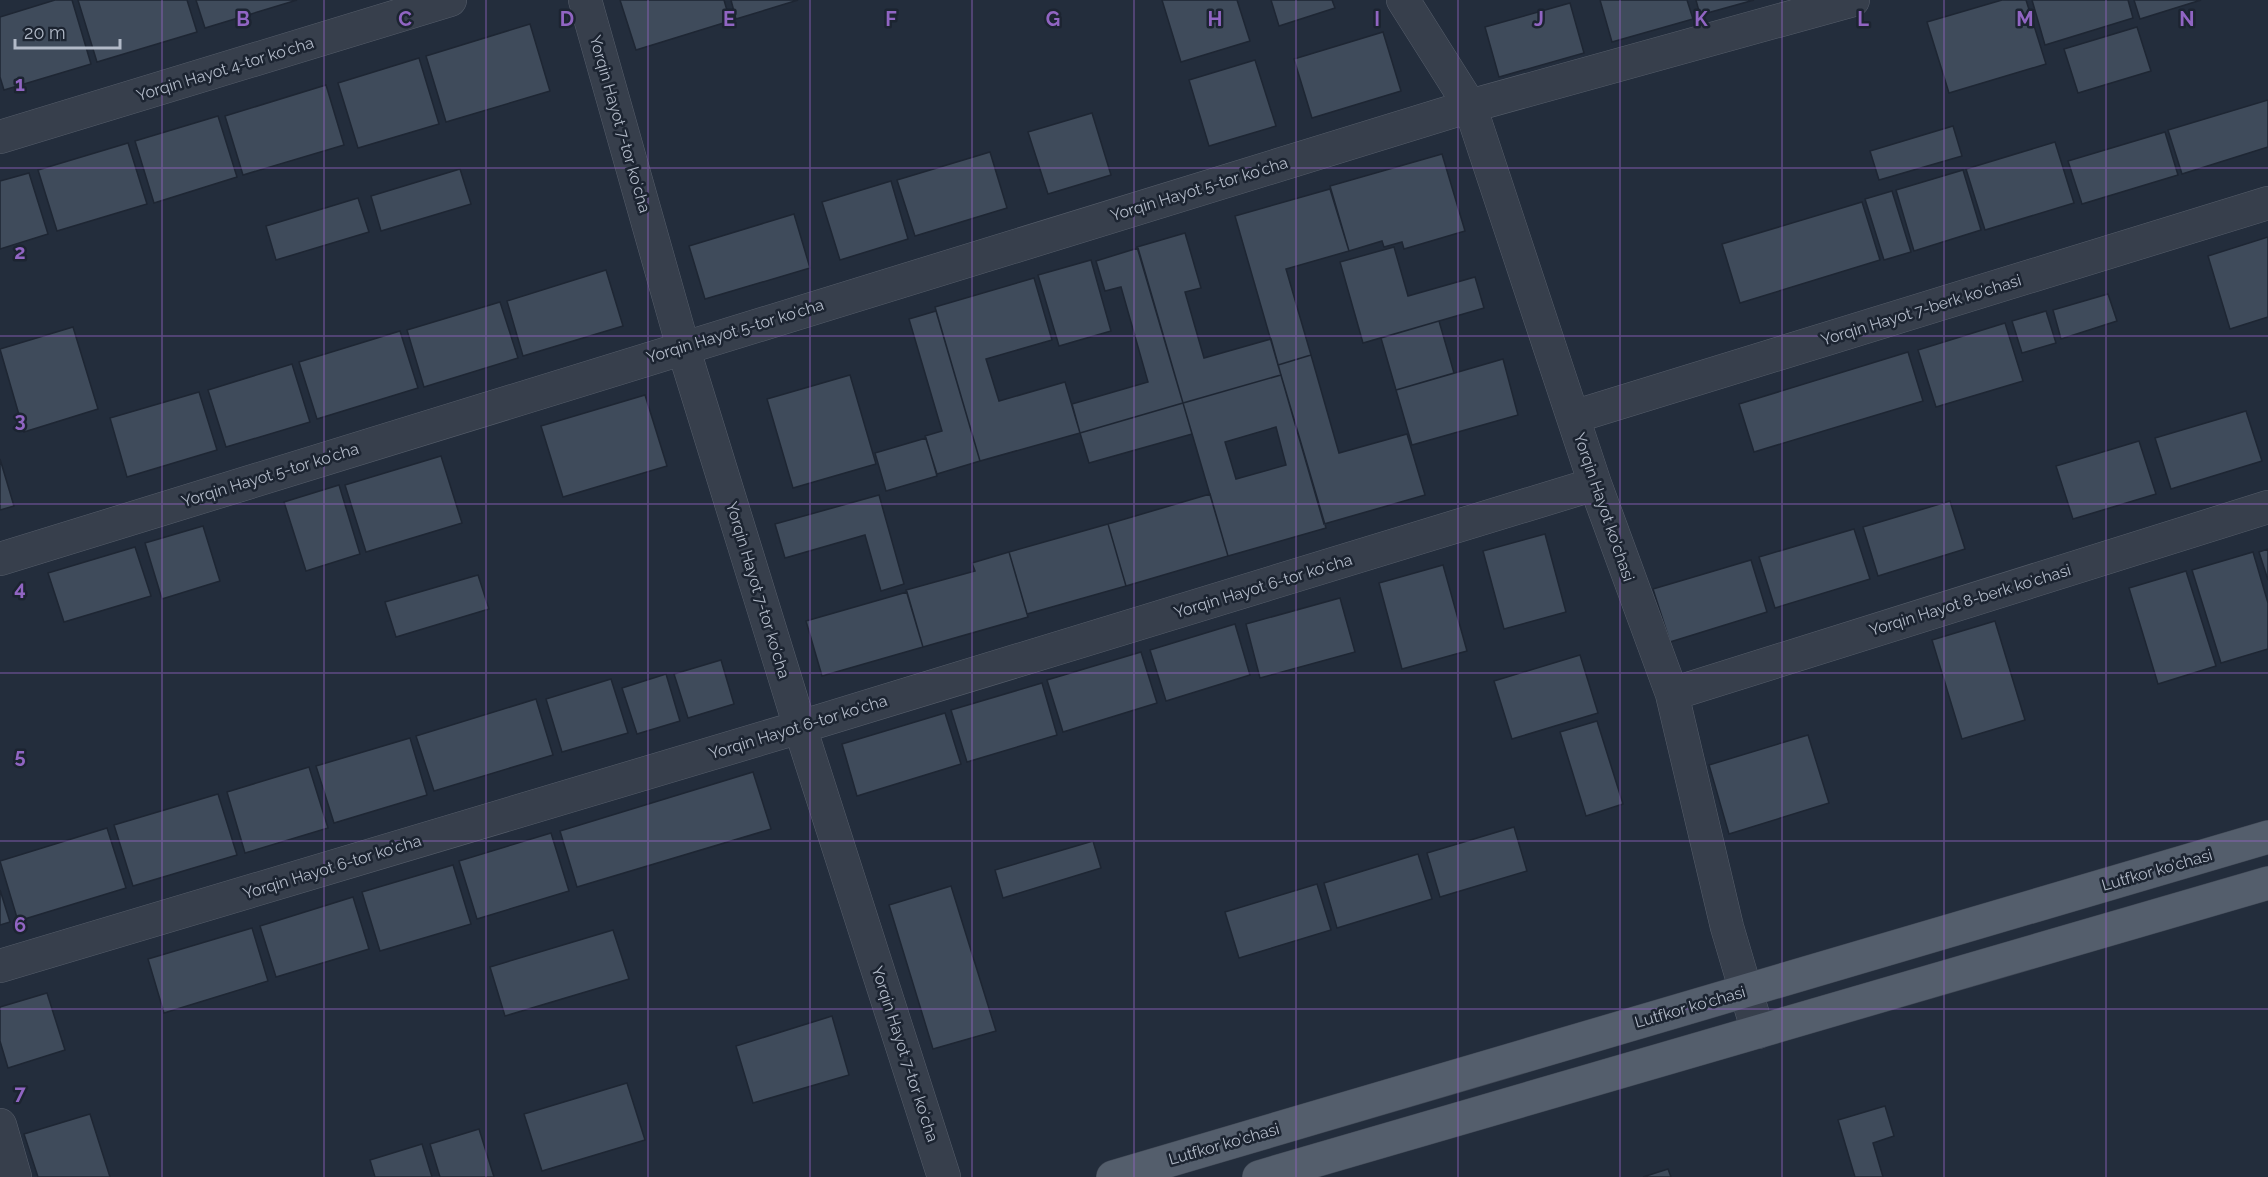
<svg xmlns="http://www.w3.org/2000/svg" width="2268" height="1177" viewBox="0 0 2268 1177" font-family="Raleway,sans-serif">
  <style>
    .building { fill: #3f4b5b; stroke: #1e2633; stroke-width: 1.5; fill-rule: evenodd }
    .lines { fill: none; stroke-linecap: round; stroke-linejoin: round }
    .minor-casing { stroke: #555d6a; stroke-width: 34 }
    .major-casing { stroke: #404855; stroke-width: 34 }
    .minor { stroke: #373f4c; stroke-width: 33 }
    .major { stroke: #545e6c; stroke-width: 33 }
    .grid { fill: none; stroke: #9165c3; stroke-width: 1.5; stroke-opacity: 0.55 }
    .labels { text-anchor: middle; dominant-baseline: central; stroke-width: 5; stroke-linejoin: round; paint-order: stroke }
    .street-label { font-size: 16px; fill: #b2bac8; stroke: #1c2431 }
    .grid-label { font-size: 20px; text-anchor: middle; font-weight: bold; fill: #9165c3; stroke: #1c2431; stroke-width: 5; stroke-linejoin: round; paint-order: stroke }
  </style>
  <rect width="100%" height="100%" fill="#232d3c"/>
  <path class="building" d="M55 0H72L91 64 4 90 0 77V17Z
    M78 0H187L197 32 97 62Z
    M196 0H297L205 28Z
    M620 0H724L730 21 636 50Z
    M731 0H798L736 19Z
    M1162 0H1237L1250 41 1181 62Z
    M1271 0H1332L1335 8 1279 26Z
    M1600 0H1687L1693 19 1612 42Z
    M1696 0H1754L1700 15Z
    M2002 0H2026L2046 64 1949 93 1927 22Z
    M2032 0H2128L2133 18 2045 45Z
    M2134 0H2201L2140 19Z
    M1570 3 1584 53 1499 77 1485 27Z
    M530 24 550 91 446 122 426 56Z
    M2137 27 2151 71 2078 93 2064 49Z
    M1383 32 1401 91 1312 118 1294 59Z
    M419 58 439 124 358 148 338 83Z
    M1255 60 1276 126 1209 146 1189 80Z
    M326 85 344 145 243 175 225 116Z
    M2268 100V147L2182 174 2168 130Z
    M1092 113 1111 175 1048 194 1028 132Z
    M218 116 237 177 154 203 135 141Z
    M1953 126 1962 156 1879 180 1870 151Z
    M2165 132 2178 175 2082 204 2068 161Z
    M2055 142 2074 203 1985 230 1966 169Z
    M128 143 147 204 57 231 38 170Z
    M990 152 1007 208 915 236 897 180Z
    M1442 154 1465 231 1404 249 1402 242 1384 247 1382 241 1349 251 1330 186Z
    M460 169 471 204 381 231 371 196Z
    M1963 170 1981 230 1914 251 1896 190Z
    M29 173 48 234 0 249V181Z
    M891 181 908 239 840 260 822 202Z
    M1330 189 1349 251 1286 269 1311 355 1278 365 1235 216Z
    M1892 191 1911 252 1884 260 1865 199Z
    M358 198 369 232 276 260 266 226Z
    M1862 202 1880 260 1740 303 1722 244Z
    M794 214 810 268 705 299 689 246Z
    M1185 233 1201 288 1185 292 1204 358 1271 339 1281 375 1183 403 1137 247Z
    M2268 237V317L2230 329 2208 256Z
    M1394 247 1408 296 1475 277 1484 308 1363 343 1340 262Z
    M1138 248 1183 403 1080 433 1072 404 1148 382 1121 287 1105 291 1096 261Z
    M1091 260 1111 331 1059 346 1038 275Z
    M606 270 623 326 523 356 507 301Z
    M1034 278 1052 340 986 359 999 401 1065 382 1080 433 980 461 935 307Z
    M2108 294 2117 321 2061 339 2053 310Z
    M500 302 518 358 424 387 407 330Z
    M936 311 980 461 937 474 925 436 942 431 909 319Z
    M2046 311 2056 343 2022 353 2012 321Z
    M1439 321 1454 373 1396 390 1381 338Z
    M2005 323 2023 381 1936 407 1918 350Z
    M73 327 98 409 24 432 0 349Z
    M400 331 418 388 317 419 299 362Z
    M1908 352 1923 401 1754 452 1739 404Z
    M1311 355 1339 453 1407 434 1425 495 1324 524 1278 365Z
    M1503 359 1518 415 1412 445 1396 390Z
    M292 364 310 422 226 447 208 390Z
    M850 375 876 464 793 488 767 399Z
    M1281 375 1326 528 1228 556 1183 403ZM1276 427 1286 465 1236 479 1225 442Z
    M199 392 217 450 127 477 110 418Z
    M645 395 667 466 563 497 541 426Z
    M1183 403 1192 434 1089 463 1080 433Z
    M2246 411 2262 461 2171 489 2155 438Z
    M926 438 937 476 886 491 875 453Z
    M2139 441 2156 494 2073 519 2056 466Z
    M441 456 462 523 366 552 345 485Z
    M0 459 14 506 0 510Z
    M339 485 360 554 306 571 284 502Z
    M1210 494 1228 556 1126 586 1108 524Z
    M879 495 904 584 881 591 865 535 785 558 775 524Z
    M1950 501 1965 549 1878 576 1863 527Z
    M1108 524 1126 586 1027 614 1009 552Z
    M203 526 220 581 162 599 145 543Z
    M1854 529 1870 579 1775 608 1759 557Z
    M1545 534 1566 612 1504 629 1483 551Z
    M135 547 151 596 64 622 48 573Z
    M2268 549V580L2259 552Z
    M1009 552 1028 617 923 647 906 590 975 571 972 563Z
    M2253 552 2268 603V649L2221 663 2192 570Z
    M1751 560 1767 612 1670 642 1653 589Z
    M1443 565 1467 651 1402 669 1379 583Z
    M2186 571 2216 666 2158 684 2129 588Z
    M478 575 489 609 396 637 385 602Z
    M907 592 923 647 822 676 806 621Z
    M1340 598 1355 652 1260 678 1246 624Z
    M1995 621 2025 720 1962 739 1932 640Z
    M1235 624 1250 675 1166 701 1150 650Z
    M1141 652 1157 703 1063 732 1047 680Z
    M1580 655 1598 713 1512 739 1494 681Z
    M721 660 734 704 688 718 674 674Z
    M666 674 680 721 637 734 622 688Z
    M611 679 628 733 562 752 546 699Z
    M1042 683 1057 735 967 762 951 710Z
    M536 699 553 755 434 791 416 736Z
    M945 713 961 764 857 796 842 744Z
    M1597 721 1623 804 1586 816 1560 732Z
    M1808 735 1829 803 1729 834 1709 765Z
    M410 738 427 795 334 823 316 766Z
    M309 767 328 828 245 853 227 792Z
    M753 772 771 829 577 887 560 831Z
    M218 794 237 855 133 886 114 825Z
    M1514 827 1527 871 1440 897 1427 853Z
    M107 828 126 888 18 921 0 861Z
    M551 833 569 891 477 919 459 861Z
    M1093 841 1101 868 1003 898 995 870Z
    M1418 854 1432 899 1337 928 1324 883Z
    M453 865 471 924 380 951 362 892Z
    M1317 884 1331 930 1239 958 1225 912Z
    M951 886 996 1031 933 1049 889 905Z
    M0 890 10 922 0 925Z
    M353 897 369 949 276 977 260 926Z
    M252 928 268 981 164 1013 148 959Z
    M613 930 629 979 505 1016 490 967Z
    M47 993 65 1050 8 1068 0 1041V1007Z
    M832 1016 849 1075 753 1103 736 1046Z
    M627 1083 645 1140 542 1171 524 1114Z
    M1885 1106 1894 1136 1873 1143 1883 1177H1855L1838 1120Z
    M90 1114 110 1177H38L24 1134Z
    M479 1129 494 1177H440L430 1144Z
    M422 1144 432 1177H375L370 1160Z
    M1668 1169 1671 1177H1643Z"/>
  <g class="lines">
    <defs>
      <path id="minor" d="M585 0 683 347 800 727 944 1177
        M1403 0 1470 106 1595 484 1672 694 1727 927 1758 1032
        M0 137 450 0
        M1573 417 2268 203
        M0 559 1470 106 1853 0
        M1672 694 2268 507
        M0 966 800 727 1595 484
        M0 1125 15 1177"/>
      <path id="major" d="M1113 1177 2268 837
        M1259 1177 2268 883"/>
    </defs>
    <use href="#minor" class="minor-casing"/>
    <use href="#major" class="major-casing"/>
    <use href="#minor" class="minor"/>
    <use href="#major" class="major"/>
  </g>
  <path class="grid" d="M162 0V1177M324 0V1177M486 0V1177M648 0V1177M810 0V1177M972 0V1177M1134 0V1177M1296 0V1177M1458 0V1177M1620 0V1177M1782 0V1177M1944 0V1177M2106 0V1177M0 168H2268M0 336H2268M0 504H2268M0 673H2268M0 841H2268M0 1009H2268"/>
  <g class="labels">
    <g class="street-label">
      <text transform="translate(225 69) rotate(-17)">Yorqin Hayot 4-tor koʻcha</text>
      <text transform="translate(620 124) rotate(74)">Yorqin Hayot 7-tor koʻcha</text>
      <text transform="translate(1199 189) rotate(-17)">Yorqin Hayot 5-tor koʻcha</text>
      <text transform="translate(1921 310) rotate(-17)">Yorqin Hayot 7-berk koʻchasi</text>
      <text transform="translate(735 331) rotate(-17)">Yorqin Hayot 5-tor koʻcha</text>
      <text transform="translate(270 475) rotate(-17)">Yorqin Hayot 5-tor koʻcha</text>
      <text transform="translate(1604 507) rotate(71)">Yorqin Hayot ko'chasi</text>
      <text transform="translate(1263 586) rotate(-17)">Yorqin Hayot 6-tor koʻcha</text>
      <text transform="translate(758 590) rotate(73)">Yorqin Hayot 7-tor koʻcha</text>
      <text transform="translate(1970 600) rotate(-17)">Yorqin Hayot 8-berk koʻchasi</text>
      <text transform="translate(798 727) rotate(-17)">Yorqin Hayot 6-tor koʻcha</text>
      <text transform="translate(332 867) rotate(-17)">Yorqin Hayot 6-tor koʻcha</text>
      <text transform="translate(2157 870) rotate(-16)">Lutfkor ko'chasi</text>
      <text transform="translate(1690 1007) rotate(-16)">Lutfkor ko'chasi</text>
      <text transform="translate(905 1054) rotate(72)">Yorqin Hayot 7-tor koʻcha</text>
      <text transform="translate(1224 1144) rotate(-16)">Lutfkor ko'chasi</text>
    </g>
  </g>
  <g class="grid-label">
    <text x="243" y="26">B</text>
    <text x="405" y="26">C</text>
    <text x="567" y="26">D</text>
    <text x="729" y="26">E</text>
    <text x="891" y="26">F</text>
    <text x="1053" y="26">G</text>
    <text x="1215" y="26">H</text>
    <text x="1377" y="26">I</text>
    <text x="1539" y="26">J</text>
    <text x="1701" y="26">K</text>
    <text x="1863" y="26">L</text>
    <text x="2025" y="26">M</text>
    <text x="2187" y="26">N</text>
    <text x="20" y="91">1</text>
    <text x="20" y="259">2</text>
    <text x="20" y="427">3</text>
    <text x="20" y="595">4</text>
    <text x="20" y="763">5</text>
    <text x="20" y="932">6</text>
    <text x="20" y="1100">7</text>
  </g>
  <path d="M15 39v9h105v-9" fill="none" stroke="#b2bac8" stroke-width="3"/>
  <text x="24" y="39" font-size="18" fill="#b2bac8" stroke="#1c2431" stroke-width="4.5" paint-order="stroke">20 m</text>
</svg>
